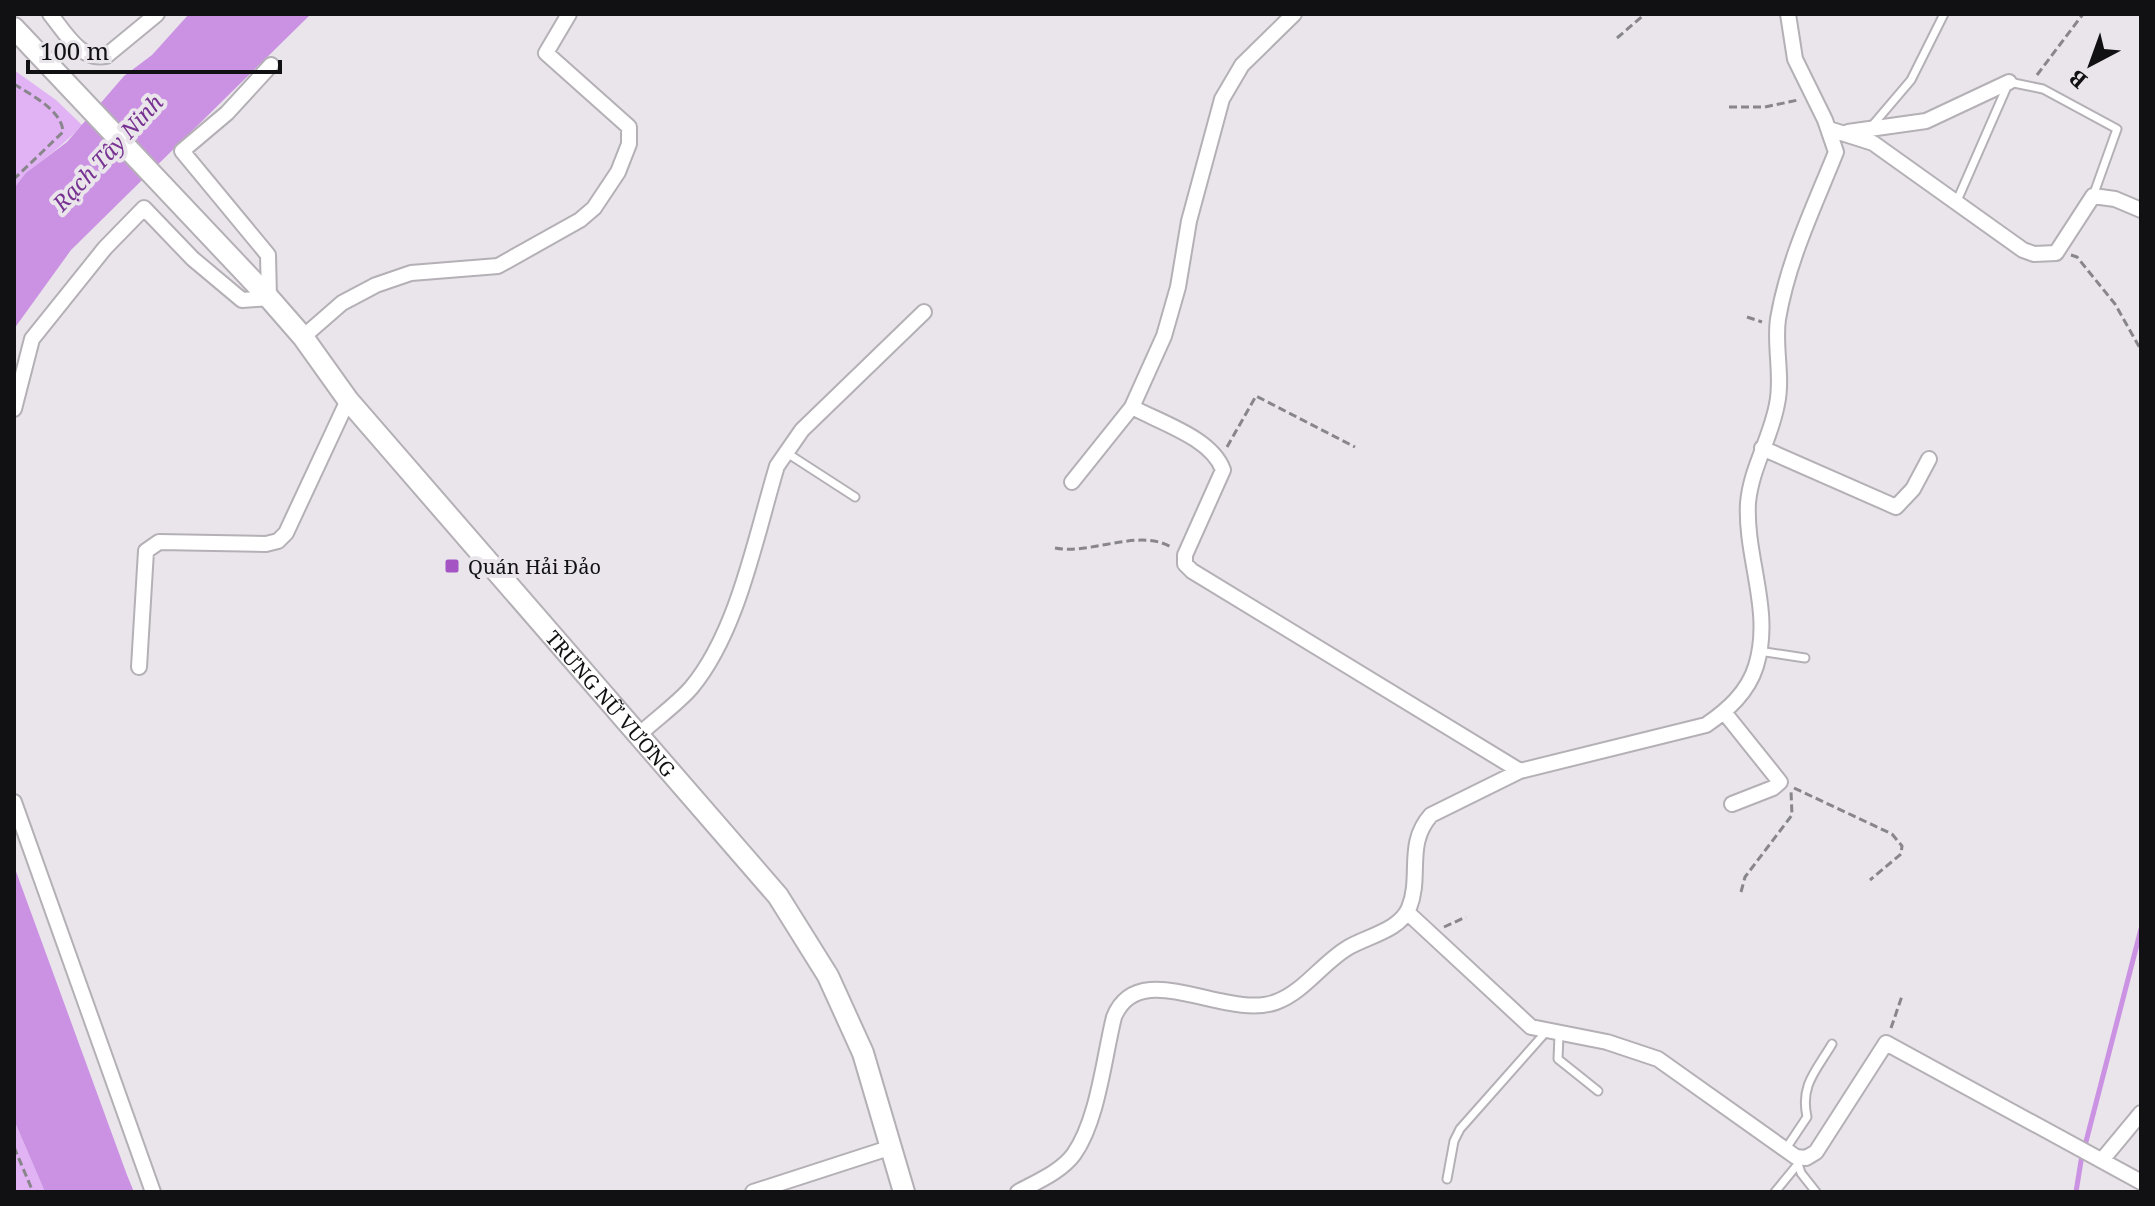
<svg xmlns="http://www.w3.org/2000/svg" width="2155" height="1206" viewBox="0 0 2155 1206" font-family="'Noto Serif',serif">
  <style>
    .green { fill: #e1b3f4 }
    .water { fill: #cb92e3 }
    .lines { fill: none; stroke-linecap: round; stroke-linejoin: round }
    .stream { stroke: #cb92e3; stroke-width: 5 }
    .service-casing { stroke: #b4b0b6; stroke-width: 11 }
    .minor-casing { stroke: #b4b0b6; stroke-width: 18 }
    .secondary-casing { stroke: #b4b0b6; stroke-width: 24 }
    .path { stroke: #88868a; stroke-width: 3; stroke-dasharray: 8 4; stroke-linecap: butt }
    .service { stroke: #fff; stroke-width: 7 }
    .minor { stroke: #fff; stroke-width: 14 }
    .secondary { stroke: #fff; stroke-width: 20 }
    .poi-dot { fill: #a554c4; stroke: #e9e5eb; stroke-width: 3 }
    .labels { text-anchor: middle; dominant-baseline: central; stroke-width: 8; stroke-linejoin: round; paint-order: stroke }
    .poi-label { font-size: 20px; fill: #111012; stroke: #e9e5eb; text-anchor: start }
    .street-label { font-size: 20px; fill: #111012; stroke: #e9e5eb }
    .water-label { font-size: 22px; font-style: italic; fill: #773291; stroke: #e9e5eb }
  </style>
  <rect width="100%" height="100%" fill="#e9e5eb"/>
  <path class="green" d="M14 70 56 100 82 125C61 149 34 164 14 188Z
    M14 1120 45 1192H14Z"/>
  <path class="water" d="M189 14H311L71 250 14 329V188L26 173 67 142 124 76 152 55Z
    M14 866 127 1175 134 1192H45L14 1120Z"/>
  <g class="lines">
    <path class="stream" d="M2076 1192 2081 1161 2141 929"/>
    <defs>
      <path id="service" d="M1871 127 1911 80 1944 14
        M1956 203 2009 82 2043 89 2117 129 2093 196
        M787 453 855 497
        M1759 651 1805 658
        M1559 1035 1558 1059 1598 1091
        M1785 1150 1807 1117C1800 1085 1816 1071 1832 1044
        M1796 1157 1801 1173 1816 1192
        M1447 1179 1454 1141 1460 1129 1545 1033
        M1775 1192 1798 1164"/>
      <path id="minor" d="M50 14C65 32 80 61 106 56L157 14
        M1829 129 1873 143 2023 250 2034 254 2056 253 2093 196 2115 199 2141 210
        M1848 132 1926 121 2009 82
        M303 337 342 303 376 285 411 273 498 266 580 220 594 208 618 172 629 144V127L546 53 569 14
        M1132 407C1159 422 1212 438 1223 470L1185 555V564L1192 571 1520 771
        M14 409 32 339 105 248 144 208 193 259 242 300 269 298 268 255 182 151 227 113 271 65
        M1762 448 1896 507 1913 489 1929 459
        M1072 482 1132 407 1164 336 1178 287 1189 221 1222 99 1242 65 1294 14
        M139 667 146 551 159 542 266 544 278 541 286 533 348 400
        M1724 712 1780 782 1773 788 1732 804
        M641 733C657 718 677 704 691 688 738 632 756 535 777 466L802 430 924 312
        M14 802 153 1192
        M1408 913 1531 1027 1607 1042 1658 1059 1796 1157 1806 1158 1816 1152 1886 1043 2141 1182
        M2102 1160 2141 1113
        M753 1192 892 1147
        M1018 1192C1036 1182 1061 1172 1074 1154 1098 1120 1104 1057 1114 1017 1139 955 1226 1021 1276 1002 1304 992 1323 962 1349 947 1368 936 1400 930 1409 908 1422 876 1405 844 1431 815L1520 771 1706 725C1728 710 1748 692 1756 666 1773 611 1745 558 1748 503 1751 468 1771 438 1777 404 1783 376 1774 347 1778 319 1788 260 1814 207 1836 152L1825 120 1795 59 1788 14"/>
      <g id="secondary">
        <path id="s1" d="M14 28 269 298 303 337 348 400 778 896 828 976 863 1053 904 1192"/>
      </g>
    </defs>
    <use href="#service" class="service-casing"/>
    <use href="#minor" class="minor-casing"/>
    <use href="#secondary" class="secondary-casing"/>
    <path class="path" d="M1617 38 1645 14
      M2037 75 2083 14
      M14 84C31 95 62 110 63 132L14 179
      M1729 107H1765L1798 100
      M2071 255 2077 257 2115 304 2141 350
      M1747 317 1762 322
      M1227 447 1256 396 1355 447
      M1055 548C1091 555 1138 528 1171 547
      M1794 788 1892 834 1902 846 1901 854 1870 880
      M1741 892 1745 877 1792 815 1791 791
      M1444 927 1466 917
      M1891 1028 1902 996
      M14 1147 33 1192"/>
    <use href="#service" class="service"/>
    <use href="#minor" class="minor"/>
    <use href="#secondary" class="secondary"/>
  </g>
  <rect class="poi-dot" x="444" y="558" width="16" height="16" rx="4"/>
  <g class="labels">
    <g class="poi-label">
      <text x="468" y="566">Quán Hải Đảo</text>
    </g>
    <g class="street-label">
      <text stroke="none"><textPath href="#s1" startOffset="902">TRƯNG NỮ VƯƠNG</textPath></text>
    </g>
    <g class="water-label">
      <text transform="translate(107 152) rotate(-47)">Rạch Tây Ninh</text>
    </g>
  </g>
  <rect width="2155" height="1206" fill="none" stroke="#111012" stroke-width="32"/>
  <g transform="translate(2091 64) rotate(221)" stroke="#e9e5eb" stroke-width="6" paint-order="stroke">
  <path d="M0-6L14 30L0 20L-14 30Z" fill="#111012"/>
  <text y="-12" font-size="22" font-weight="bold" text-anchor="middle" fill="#111012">B</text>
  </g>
  <path d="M28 60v12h252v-12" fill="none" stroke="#111012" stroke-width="4"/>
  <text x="40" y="60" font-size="24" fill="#111012" stroke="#e9e5eb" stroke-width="6" paint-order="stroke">100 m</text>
</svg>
